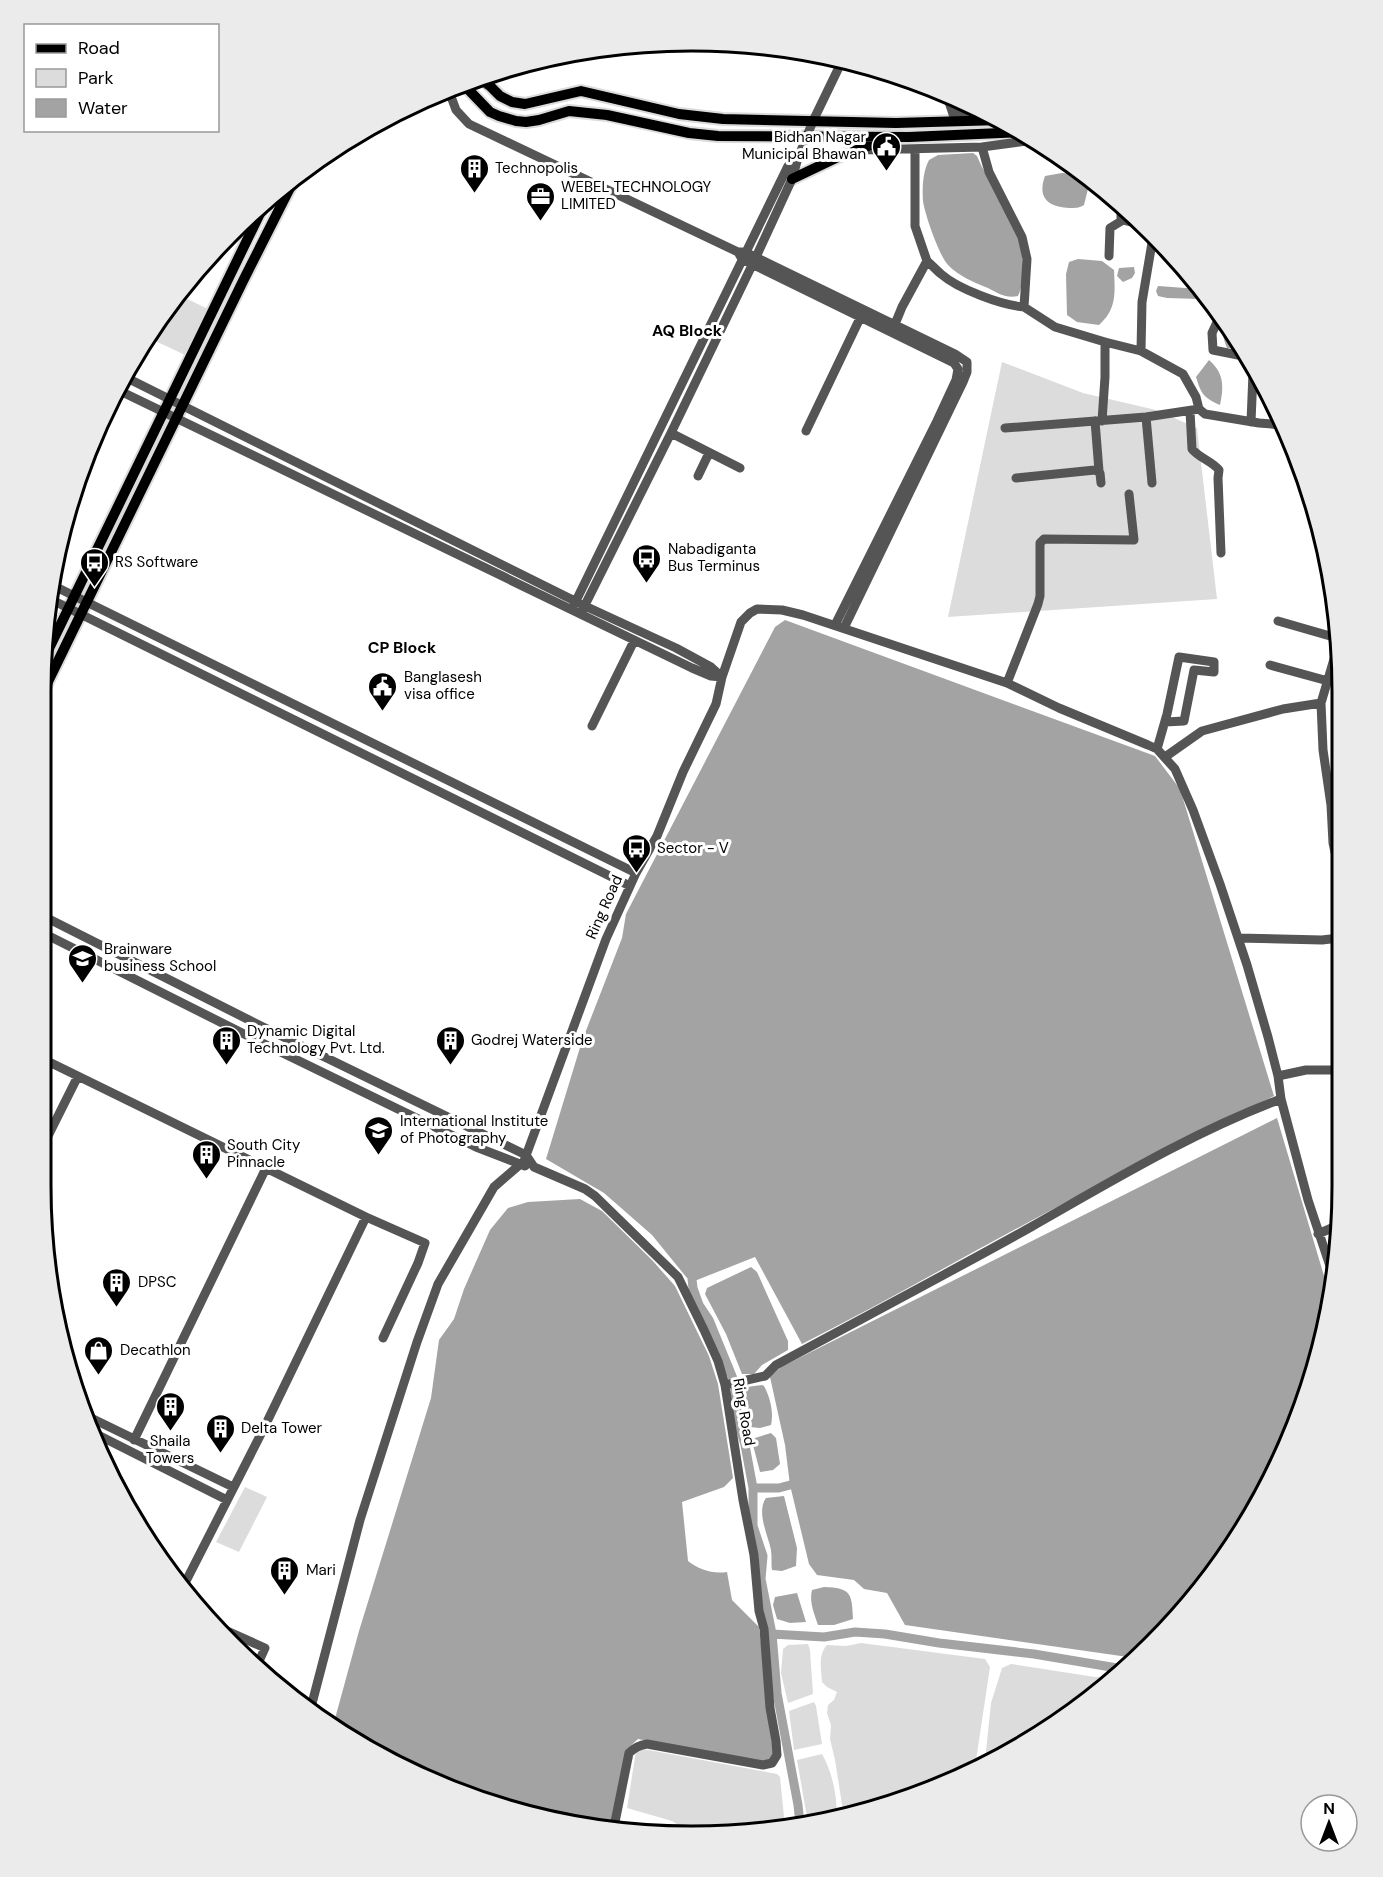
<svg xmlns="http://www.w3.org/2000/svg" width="1383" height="1877" viewBox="0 0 1383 1877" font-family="'DM Sans',sans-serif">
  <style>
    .green { fill: #dcdcdc }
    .water { fill: #a3a3a3 }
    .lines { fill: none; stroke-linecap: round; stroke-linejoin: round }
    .canal { stroke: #a3a3a3; stroke-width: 9 }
    .major-casing { stroke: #dbdbdb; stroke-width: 14 }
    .minor { stroke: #555; stroke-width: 9 }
    .major { stroke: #000; stroke-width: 10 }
    .labels { text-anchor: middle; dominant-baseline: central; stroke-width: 6; stroke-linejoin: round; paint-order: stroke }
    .poi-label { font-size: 15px; fill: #000; stroke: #fff; text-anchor: start }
    .street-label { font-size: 15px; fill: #000; stroke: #fff }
    .neighbourhood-label { font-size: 16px; font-weight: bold; fill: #000; stroke: #fff }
    .rim { fill: none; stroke: #000; stroke-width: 3 }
  </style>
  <rect width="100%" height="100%" fill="#fff"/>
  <path class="green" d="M179 295 208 309 185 355 147 337 150 330Z
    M1002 362 1083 393 1156 410 1197 428 1217 599 948 617Z
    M245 1487 267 1497 239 1552 216 1542Z
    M861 1643 985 1659 990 1667 975 1767 940 1787 860 1814 844 1817 835 1760 830 1739 831 1725 827 1713 828 1705 834 1700 837 1692 827 1687 822 1682C821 1668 818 1655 827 1645L846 1646Z
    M808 1644 810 1650 813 1694 788 1703 781 1673 783 1649 788 1645Z
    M1011 1664 1095 1677 1115 1676 1088 1702 985 1761 991 1703 1002 1668Z
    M814 1702 816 1706 822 1744 794 1750 789 1711Z
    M643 1749 777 1774 780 1777 785 1827 734 1835 681 1832 680 1826 672 1821 627 1808 636 1751Z
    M822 1754C833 1774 837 1796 837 1818L808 1823 797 1760Z"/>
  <path class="water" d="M973 153 977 156C988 183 1008 209 1018 236 1024 251 1025 282 1018 296 1007 299 997 293 988 288 973 282 959 276 948 265 939 255 925 215 923 201 922 188 923 171 929 160L938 155Z
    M1062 173 1077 174 1089 185 1084 205C1079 208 1076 208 1070 208 1048 207 1037 198 1045 176Z
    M1078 259 1102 261 1114 270C1115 293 1117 309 1099 325L1077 322 1067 315 1066 274 1069 262Z
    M1134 267 1135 273 1132 278 1123 282 1117 276 1119 268Z
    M1158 286 1199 289 1200 299 1167 298 1158 296 1156 291Z
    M1225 325 1238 348H1227C1224 341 1221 332 1225 325Z
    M1209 360C1224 373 1224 386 1220 405 1204 398 1201 394 1196 377Z
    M785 620 1155 756 1180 789 1274 1096C1200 1133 1127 1169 1055 1208 970 1253 887 1301 802 1344L755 1257 697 1280 687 1278 652 1235 604 1193 546 1159 582 1041 622 938 626 914 775 627Z
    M1277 1118 1330 1296 1320 1354 1255 1511 1181 1615 1135 1658 905 1625 887 1593 864 1589 854 1580 817 1575 809 1564 790 1485 785 1445 770 1377 781 1367Z
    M580 1199 602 1211 652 1260 675 1286 709 1356 718 1384 733 1478 724 1487 682 1502 688 1561C700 1570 712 1574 727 1572L732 1600 759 1627 775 1757 769 1762 726 1756 638 1739 626 1750 611 1827 565 1824 403 1769 333 1726 359 1631 431 1398 439 1340 454 1319 464 1289 490 1230 508 1208 528 1202Z
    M751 1267 757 1272 788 1341V1350L762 1365 754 1374H742L726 1334 705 1294 707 1288Z
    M762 1385 764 1386C770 1397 774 1412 771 1425L760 1428 750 1427C746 1415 741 1400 747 1387Z
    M771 1433 776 1438 780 1464 773 1470 760 1472 753 1445 755 1438Z
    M784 1496 797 1548 796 1566 782 1571 772 1570C771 1564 772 1557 771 1550 768 1535 756 1512 766 1498Z
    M824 1587C851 1588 852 1593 853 1619L834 1625H818C814 1613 809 1602 812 1590Z
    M797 1593 806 1622 790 1623 777 1619 773 1605 775 1597Z"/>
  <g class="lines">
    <path class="canal" d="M692 1279 693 1288 699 1305 709 1320 734 1381 738 1421 745 1445 753 1488
      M790 1485 779 1488H753V1526L763 1556 761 1579 772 1634 777 1693 798 1805 800 1824
      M772 1634 824 1637 855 1632 885 1634 939 1643 1034 1654 1123 1669"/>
    <defs>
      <path id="major" d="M482 78 500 96 512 102 525 104 581 91 679 114 723 119 896 123 1001 120
        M464 85 490 112 499 116 516 121 526 122 539 120 569 111 607 115 689 133 718 136 909 137 1022 132
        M792 179 838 157 884 140
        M42 663 266 201
        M42 694 243 281 297 174"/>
    </defs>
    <use href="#major" class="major-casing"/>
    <path class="minor" d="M487 85 496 73
      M449 91 456 110 469 124 738 252H745L955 354 967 362V372L963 382 844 628
      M947 96 954 117
      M953 113 981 111
      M982 147 1034 140
      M915 149V226L927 261
      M863 150 982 147 989 172 1022 237 1027 259 1024 307 1055 327 1105 342 1141 351
      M1121 202V218L1123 220 1142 225
      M1153 237 1142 302 1141 351 1183 374 1196 397 1199 409 1205 414 1259 423 1283 425
      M738 252 742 259 752 264 954 363 958 369 956 380 937 421 835 625
      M1109 256 1110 228 1123 220
      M1220 316 1212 333 1213 350 1243 356
      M893 329 902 307 927 261C932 265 936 270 941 274 958 289 1001 305 1024 307
      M125 377 585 606 676 648 711 667 722 677
      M118 390 692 668 711 676 722 677
      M1190 411 1192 449C1199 458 1212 461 1219 470L1218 478 1221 553
      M1146 417 1152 483
      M1095 421 1099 471
      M1102 421 1105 377V342
      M1251 422 1253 373
      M1005 428 1146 417 1199 409
      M806 431 862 314
      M671 433 740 468
      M698 476 709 453
      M1016 478 1095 470 1100 473 1101 483
      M52 585 636 873
      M50 599 630 886
      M574 605 788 166 798 158
      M583 609 671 433 756 257 792 179 798 158 813 121 842 61
      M1278 621 1337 638
      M1270 665 1328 681
      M1007 683 1038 604 1040 596V543L1044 539 1134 540 1129 494
      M1321 703 1323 750 1331 805 1333 843 1339 870
      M592 726 634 641
      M1157 749 1167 714 1179 657 1214 662V672L1194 670 1184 721 1165 722
      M1165 757 1202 731 1283 709 1321 703 1337 649
      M41 915 261 1026 526 1155 534 1167 585 1189 595 1196 678 1277 704 1330 718 1361 725 1385 743 1500 754 1555 759 1611 764 1629 770 1708 776 1741 777 1755 772 1763 763 1765 647 1744C640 1745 635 1747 629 1753L614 1827
      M41 932 254 1039 476 1147 525 1166
      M1238 938 1322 940 1339 938V934
      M41 1058 366 1217 425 1243 418 1263 383 1338
      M1278 1076 1306 1070H1340
      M41 1150 78 1076
      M1318 1234 1341 1224
      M725 1385 765 1376 776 1365C861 1319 947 1274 1031 1227 1112 1181 1193 1132 1281 1099
      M89 1417 233 1487
      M96 1434 227 1500
      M134 1440 266 1168
      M184 1585 263 1430 366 1217
      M216 1626 265 1648 256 1668
      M310 1711 360 1520 417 1342 438 1284 494 1187 524 1161 606 939 636 873 657 836 683 772 716 704 722 677 741 622 750 613 757 609 782 610 803 615 1007 683 1059 708 1148 745 1157 749 1175 769 1193 810 1220 884 1247 965 1268 1037 1278 1076 1281 1099 1308 1200 1333 1275"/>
    <use href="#major" class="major"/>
  </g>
  <defs>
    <symbol id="civic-pin" viewBox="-11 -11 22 30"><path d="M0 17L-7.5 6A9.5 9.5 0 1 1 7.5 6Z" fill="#000" stroke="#fff"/><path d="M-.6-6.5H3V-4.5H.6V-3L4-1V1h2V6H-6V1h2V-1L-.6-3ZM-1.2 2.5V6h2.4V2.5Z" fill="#fff"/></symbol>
    <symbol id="building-pin" viewBox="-11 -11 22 30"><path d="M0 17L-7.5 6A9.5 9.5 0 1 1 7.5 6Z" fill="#000" stroke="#fff"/><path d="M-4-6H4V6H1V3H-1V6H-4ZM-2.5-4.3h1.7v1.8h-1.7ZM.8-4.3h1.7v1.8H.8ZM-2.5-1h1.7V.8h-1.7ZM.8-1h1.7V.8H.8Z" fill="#fff"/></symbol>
    <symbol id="office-pin" viewBox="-11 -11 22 30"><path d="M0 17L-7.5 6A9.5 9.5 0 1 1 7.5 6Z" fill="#000" stroke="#fff"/><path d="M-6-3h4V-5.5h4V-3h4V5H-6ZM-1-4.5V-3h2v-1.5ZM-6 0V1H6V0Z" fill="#fff"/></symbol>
    <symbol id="bus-pin" viewBox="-11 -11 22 30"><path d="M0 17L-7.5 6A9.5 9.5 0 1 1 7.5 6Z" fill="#000" stroke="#fff"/><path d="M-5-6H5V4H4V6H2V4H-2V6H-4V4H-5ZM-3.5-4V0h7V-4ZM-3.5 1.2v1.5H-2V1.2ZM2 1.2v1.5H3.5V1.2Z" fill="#fff"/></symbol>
    <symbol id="university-pin" viewBox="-11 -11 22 30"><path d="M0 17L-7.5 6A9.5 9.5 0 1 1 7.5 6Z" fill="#000" stroke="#fff"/><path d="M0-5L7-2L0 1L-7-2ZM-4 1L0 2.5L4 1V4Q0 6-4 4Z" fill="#fff"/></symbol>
    <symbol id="shop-pin" viewBox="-11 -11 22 30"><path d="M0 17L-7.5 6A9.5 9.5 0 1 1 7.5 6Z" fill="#000" stroke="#fff"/><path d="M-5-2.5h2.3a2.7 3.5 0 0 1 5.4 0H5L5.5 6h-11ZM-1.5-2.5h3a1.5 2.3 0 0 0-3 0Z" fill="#fff"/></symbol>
  </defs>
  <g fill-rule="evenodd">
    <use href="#civic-pin" x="870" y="130" width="33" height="45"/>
    <use href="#building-pin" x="458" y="152" width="33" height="45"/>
    <use href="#office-pin" x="524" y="180" width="33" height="45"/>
    <use href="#bus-pin" x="630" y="542" width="33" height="45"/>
    <use href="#bus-pin" x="78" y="546" width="33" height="45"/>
    <use href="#civic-pin" x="366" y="670" width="33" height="45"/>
    <use href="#bus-pin" x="620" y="832" width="33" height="45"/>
    <use href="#university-pin" x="66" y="942" width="33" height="45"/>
    <use href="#building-pin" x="210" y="1024" width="33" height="45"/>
    <use href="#building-pin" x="434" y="1024" width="33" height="45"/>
    <use href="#university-pin" x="362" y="1114" width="33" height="45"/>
    <use href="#building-pin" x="190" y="1138" width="33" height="45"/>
    <use href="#building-pin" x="100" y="1266" width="33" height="45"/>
    <use href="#shop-pin" x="82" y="1334" width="33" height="45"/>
    <use href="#building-pin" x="154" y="1390" width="33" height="45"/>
    <use href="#building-pin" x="204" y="1412" width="33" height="45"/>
    <use href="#building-pin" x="268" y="1554" width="33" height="45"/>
  </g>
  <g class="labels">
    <g class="poi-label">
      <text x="866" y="137" text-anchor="end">Bidhan Nagar<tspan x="866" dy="17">Municipal Bhawan</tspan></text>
      <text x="495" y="168">Technopolis</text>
      <text x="561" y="187">WEBEL TECHNOLOGY<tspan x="561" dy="17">LIMITED</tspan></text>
      <text x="668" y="549">Nabadiganta<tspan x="668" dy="17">Bus Terminus</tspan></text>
      <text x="115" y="562">RS Software</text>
      <text x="404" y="677">Banglasesh<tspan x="404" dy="17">visa office</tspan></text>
      <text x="657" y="848">Sector - V</text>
      <text x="104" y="949">Brainware<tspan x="104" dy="17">business School</tspan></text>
      <text x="247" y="1031">Dynamic Digital<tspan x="247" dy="17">Technology Pvt. Ltd.</tspan></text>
      <text x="471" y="1040">Godrej Waterside</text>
      <text x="400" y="1121">International Institute<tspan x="400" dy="17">of Photography</tspan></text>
      <text x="227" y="1145">South City<tspan x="227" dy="17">Pinnacle</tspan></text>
      <text x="138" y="1282">DPSC</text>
      <text x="120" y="1350">Decathlon</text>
      <text x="241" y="1428">Delta Tower</text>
      <text x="170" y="1441" text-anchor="middle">Shaila<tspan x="170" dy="17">Towers</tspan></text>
      <text x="306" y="1570">Mari</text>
    </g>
    <g class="street-label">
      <text transform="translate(604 907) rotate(-66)">Ring Road</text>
      <text transform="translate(744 1412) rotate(80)">Ring Road</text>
    </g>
    <g class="neighbourhood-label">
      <text x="687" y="330">AQ Block</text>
      <text x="402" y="647">CP Block</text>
    </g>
  </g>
  <path d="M0 0H1383V1877H0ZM691 51H692A640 640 0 0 1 1332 691V1186A640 640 0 0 1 692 1826H691A640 640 0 0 1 51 1186V691A640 640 0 0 1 691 51Z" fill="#ebebeb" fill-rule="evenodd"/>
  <path class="rim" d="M691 51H692A640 640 0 0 1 1332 691V1186A640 640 0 0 1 692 1826H691A640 640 0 0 1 51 1186V691A640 640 0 0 1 691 51Z"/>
  <rect x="24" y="24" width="195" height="108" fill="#ffffff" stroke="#999999" stroke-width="1.5"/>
  <rect x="36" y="44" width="30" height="9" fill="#000000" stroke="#999999" stroke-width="1.5"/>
  <text x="78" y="54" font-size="18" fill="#000000">Road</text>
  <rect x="36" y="69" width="30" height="18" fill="#dcdcdc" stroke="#999999" stroke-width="1.5"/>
  <text x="78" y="84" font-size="18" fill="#000000">Park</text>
  <rect x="36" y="99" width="30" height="18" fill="#a3a3a3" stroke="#999999" stroke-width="1.5"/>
  <text x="78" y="114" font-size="18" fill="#000000">Water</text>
  <g transform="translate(1329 1823)"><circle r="28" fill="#ffffff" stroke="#999999" stroke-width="1.5"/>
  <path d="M0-4.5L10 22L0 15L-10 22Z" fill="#000000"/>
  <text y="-9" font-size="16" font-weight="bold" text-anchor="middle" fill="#000000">N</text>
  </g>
</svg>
